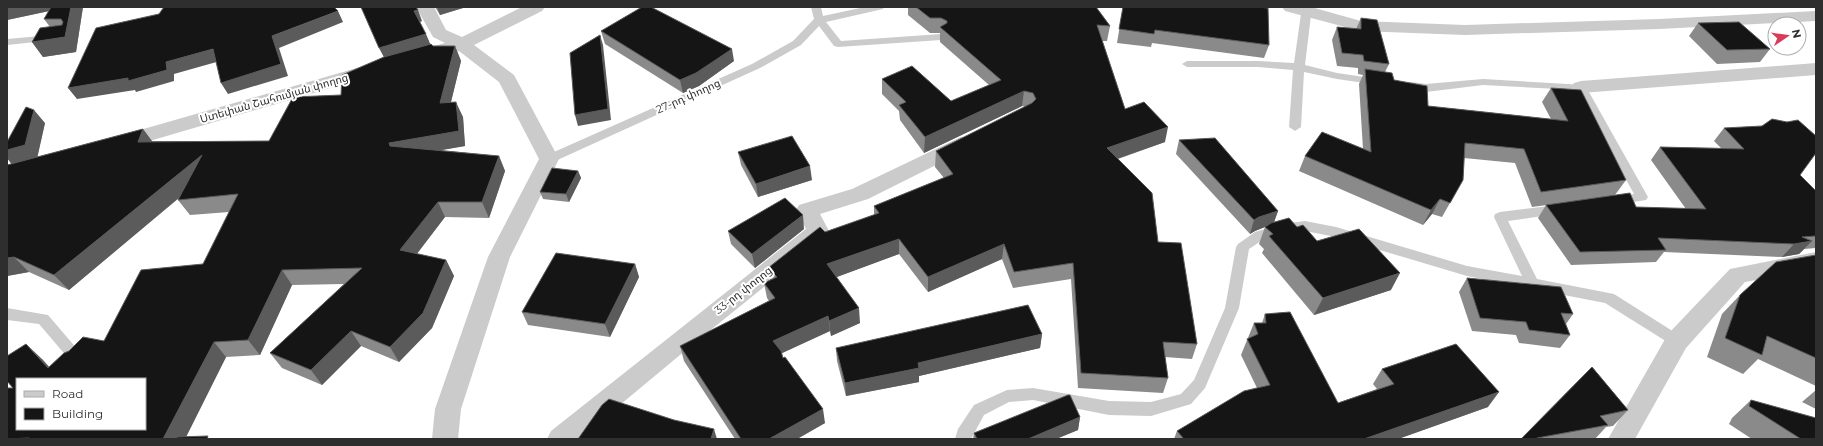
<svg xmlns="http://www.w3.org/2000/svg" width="1823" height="446" viewBox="0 0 1823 446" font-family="Montserrat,'Noto Sans Armenian',sans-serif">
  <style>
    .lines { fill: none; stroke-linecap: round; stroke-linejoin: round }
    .service { fill: #cbcbcb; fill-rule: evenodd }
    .minor { fill: #cbcbcb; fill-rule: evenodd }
    .wall { fill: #8a8a8a }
    .shaded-wall { fill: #5b5b5b }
    .building { fill: #151515; stroke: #5b5b5b; fill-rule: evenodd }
    .labels { text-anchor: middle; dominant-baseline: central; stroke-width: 4; stroke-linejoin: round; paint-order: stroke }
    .street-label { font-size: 11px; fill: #2e2e2e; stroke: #fff }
  </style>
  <rect width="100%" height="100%" fill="#fff"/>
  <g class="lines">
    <path class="service" d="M811 7H821L823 16 865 7H884L883 9 826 22 841 41 941 34 946 37 941 40 838 47 834 46 819 26 801 45 760 68 553 162H545L543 159 545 156 752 64 793 41 814 19Z
      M1302 7H1312L1305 65 1337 73 1378 79 1382 80 1384 82 1382 84 1378 85 1337 79 1304 72 1301 127 1295 131 1289 127 1293 70 1258 67H1187L1182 64 1187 61H1258L1294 63Z
      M51 35 55 36 56 38 55 40 7 45V39Z
      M1483 79 1585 85 1648 197 1646 200 1615 205 1611 204 1609 201 1611 198 1634 194 1577 90 1483 85 1426 92 1407 88 1405 86 1411 82 1426 84Z
      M1558 205 1563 207 1564 210 1563 213 1508 221 1537 279 1614 294 1682 337 1684 341 1682 345 1677 347 1672 345 1605 303 1467 276 1336 237 1305 231 1282 234 1264 239 1249 249 1239 308 1205 388 1191 404 1151 416 1109 415 1033 400 1009 402 984 415 971 439H955L958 429 974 405 1007 390 1033 388 1109 401 1151 402 1181 394 1194 380 1225 308 1236 247 1238 244 1255 232 1282 224 1305 221 1336 227 1467 266 1522 276 1494 217 1495 214 1500 212Z
      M7 308 48 315 84 357 86 361 84 365 79 367 74 365 39 324 7 320Z"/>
    <path class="minor" d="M416 7H434L446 30 462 37 522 7H545L542 11 474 45 514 75 559 159 510 257 461 409 458 439H432L435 409 488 257 539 159 499 82 459 51 427 60 420 58 418 54 420 50 445 43 433 37Z
      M1282 7H1311L1361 21 1465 25 1659 19 1816 11V21L1659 29 1465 35 1360 31 1285 11Z
      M1816 63V75L1581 93 1574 91 1571 87 1574 83 1581 81Z
      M371 64 378 66 380 70 378 74 119 150 112 148 109 143 112 138Z
      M961 137 968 139 971 144 968 149 868 199 820 214 829 231 826 237 692 345 579 439H547L551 431 806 229 796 210 799 205 852 189Z
      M1816 252V270L1745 282 1686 348 1635 439H1608L1668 334 1730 269Z"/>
  </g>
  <path class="wall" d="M7 7H83L76 52 43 57 32 42 50 27 44 19 49 11 7 20Z
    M361 7 422 21 420 22 430 44 433 46H455L461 61 451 102 463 117 465 146 440 150 499 156 505 171 489 218 445 217 417 254 446 260 454 276 432 328 399 362 361 346 322 385 282 368 270 353 344 284 292 285 260 355 226 357 186 437 211 439H7L13 388 42 359 49 367 104 341 203 264 229 212 190 215 178 200 179 198 69 290 29 272 7 276 12 164 7 158 45 123 37 157 143 129 152 141H269L341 95 384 57Z
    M435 7H463V8L440 15Z
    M908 7H1096L1110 26 1107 41H1102L1125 109 1165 142 1118 159 1158 242 1197 344 1192 359 1165 357 1168 378 1163 393 1078 388 1071 279 1013 288 1002 259 928 292 899 254 836 277 860 323 831 336 830 331 781 353 783 358 825 423 797 439H735L684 361 680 346 769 301 767 298 764 283 770 280 768 268 825 232 874 215V206L944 178 935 167 936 151 1026 107 1022 106 924 153 900 120 899 111 882 94V79L951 101 989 85 940 42V33H930L908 15Z
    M1123 7 1269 45 1264 58 1152 43 1151 47 1117 43Z
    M1361 18 1389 64 1385 72 1394 80 1428 106 1551 119 1542 102 1551 88 1626 180 1615 195 1636 207 1686 209 1651 160 1660 147 1721 148 1714 141 1724 128 1800 175 1816 191V248L1804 249 1799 254 1782 257 1664 252 1656 262 1571 265 1538 218 1546 205 1591 199 1532 207 1515 163 1464 158 1463 180 1442 217 1432 214 1423 225 1299 171 1305 156 1363 149 1359 84 1363 75 1358 74V68L1337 66 1332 40 1337 27 1356 29Z
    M1698 23 1770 49 1760 62 1717 64 1689 36Z
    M601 31 734 61 699 86 683 93 605 44Z
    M1179 140 1278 211 1274 222 1297 227 1317 241 1391 290 1314 315 1262 253 1264 249 1259 244 1265 227 1255 231 1250 234 1176 154Z
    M738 152 812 180 758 197 741 165Z
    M578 171 581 178 569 202 543 199 540 192Z
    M804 229 755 268 731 244 728 231Z
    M1816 255V386L1758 359 1743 374 1707 357 1722 314 1740 295Z
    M635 264 639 277 610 337 528 325 522 312Z
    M1467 278 1573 314 1566 324 1570 335 1560 348 1519 343 1516 335 1472 331 1459 292Z
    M1265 314 1338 403 1377 389 1373 384 1382 369 1488 407 1398 439H1174L1177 431 1257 388 1241 355 1254 323H1262Z
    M1042 334 1040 348 919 376V382L846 396 837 361 836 348Z
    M1592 367 1628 410 1613 426 1606 427 1595 439H1521Z
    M1816 390V409L1802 402Z
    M1751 400 1816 439H1752L1729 424 1732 418Z
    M1080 417 1078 430 1056 439H973L974 433Z"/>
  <path class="shaded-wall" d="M7 7H68L7 20Z
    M71 7H83L76 52 43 57 32 42 65 37Z
    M437 7H463V8L440 15Z
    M418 10 422 21 419 22 414 11Z
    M338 11 343 22 279 48 288 76 228 94 221 83 272 36Z
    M426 34 431 46 385 59 379 48Z
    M600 35 603 45 611 120 578 126 575 115Z
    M455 46 461 61 447 118 440 103Z
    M213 49 220 61 174 74V81L136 92 135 90 77 99 68 88Z
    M732 49 734 61 699 86 683 93 680 80Z
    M1024 91 1022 106 924 153 925 137Z
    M456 102 463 117 465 146 397 158 390 146 389 143Z
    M34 110 45 123 37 159 13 166 7 158V150Z
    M1168 127 1165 142 1105 163 1107 148Z
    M143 129 154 144 138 142Z
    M202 155 212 170 69 290 54 275Z
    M499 156 505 171 489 218 482 202Z
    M810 166 812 180 758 197 756 184Z
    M578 171 581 178 569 202 566 194Z
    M1440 199 1432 214 1423 225 1431 210Z
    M438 202 445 217 408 265 400 250Z
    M1278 211 1273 225 1265 227 1255 231 1250 234 1254 220 1259 217Z
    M803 215 804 229 755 268 752 254Z
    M899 239V254L829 280 827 264Z
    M1812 241 1799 254 1782 257 1794 244Z
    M1004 244 1002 259 928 292V277Z
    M14 257 29 272 7 276V258Z
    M446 260 454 276 432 328 399 362 390 347Z
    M635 264 639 277 610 337 605 324Z
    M282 270 292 285 260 355 248 340Z
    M1400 273 1391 290 1314 315 1323 298Z
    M859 308 860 323 831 336 829 321Z
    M828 316 830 331 776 356 773 341Z
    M351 331 361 346 322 385 311 370Z
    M1042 334 1040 348 919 376V382L846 396 845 383 918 363Z
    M214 342 226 357 185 439H163Z
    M26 344 42 359 60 379 48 368Z
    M1499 392 1488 407 1398 439H1364Z
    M823 409 825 423 797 439H769Z
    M1080 417 1078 430 1056 439H1028Z
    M714 429 717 439H711Z"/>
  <path class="building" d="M51 7H71L65 37 32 42 40 28 62 25 63 22 61 19H44Z
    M164 7H334L338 11 272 36 281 64 221 83 213 49 166 62 167 70 128 81V78L68 88 96 28 159 14Z
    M361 7H416L418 10 414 11 426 34 379 48Z
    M642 7H651L732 49 696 73 680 80 601 31Z
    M916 7H1096L1110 26 1097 25 1125 109 1144 102 1168 127 1107 148 1152 193 1158 242 1181 243 1197 344 1163 342 1168 378 1081 373 1073 263 1014 272 1004 244 928 277 899 239 827 264 859 308 829 321 828 316 773 341 781 351 783 358 785 357 823 409 769 439H741L680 346 775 298 764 283 777 277 768 268 820 227 825 232 879 213 874 206 953 174 936 151 1032 103 1036 99 1033 93 1024 91 925 137 899 105 906 102 882 79 912 66 951 101 1001 80 940 27 947 23V21L941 18H930Z
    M1123 7H1258L1268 8 1269 45 1155 30 1154 34 1119 29Z
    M1361 18 1377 20 1389 64 1364 61 1363 55 1342 53 1337 27 1361 29Z
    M1739 22 1770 49 1727 50 1698 23Z
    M600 35 608 109 575 115 570 53Z
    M431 44 433 46H455L440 103 456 102 459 131 389 143 390 146 499 156 482 202H438L400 250 446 260 423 313 390 347 351 331 311 370 270 353 362 268 282 270 248 340 214 342 163 439H29V438L7 439V388H13L7 381V356L26 344 48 368 64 353 69 351 83 337 104 341 141 270 203 264 238 194 178 200 202 155 54 275 14 257 7 258V165L143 129 138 142 269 141 293 97 341 95 342 75 384 57ZM17 379H145V429H17Z
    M1365 69 1392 73 1394 80 1427 86 1428 106 1568 121 1551 88 1581 90 1626 180 1541 192 1524 149 1465 143 1463 180 1450 203 1440 199 1431 210 1305 156 1322 132 1371 152Z
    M26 107 34 110 25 145 7 150V142Z
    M1772 119 1787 122 1798 120 1816 136V153L1800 175 1816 191V236L1802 237 1812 241 1794 244 1658 238 1666 250 1580 252 1546 205 1630 193 1636 207 1706 209 1660 147 1744 149 1724 128 1762 126Z
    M792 136 810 166 756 184 738 152Z
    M1215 138 1278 211 1259 217 1254 220 1179 140Z
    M552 168 578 171 566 194 540 192Z
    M785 198 803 215 752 254 728 231Z
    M1289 218 1297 227 1303 225 1317 241 1359 229 1400 273 1323 298 1269 236 1273 234 1265 227 1271 223Z
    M556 253 635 264 605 324 522 312Z
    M1816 255V358L1767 336 1762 355 1725 338 1740 295 1776 262Z
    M1467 278 1561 287 1573 314 1561 313 1570 335 1529 330 1526 322 1480 318Z
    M1028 305 1042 334 918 363 919 368 845 383 836 348Z
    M1290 312 1338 403 1394 384 1382 369 1456 344 1499 392 1364 439H1184L1177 431 1244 391 1270 385 1247 339 1258 334 1254 323H1266L1265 314Z
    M1592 367 1628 410 1600 416 1608 425 1537 438 1538 439H1521Z
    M1068 395H1070L1080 417 1028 439H977L974 433Z
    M609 399 674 420 714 429 711 439H578L602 405Z
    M1751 400 1816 418V439H1801L1749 406Z
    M208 436 207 439H176L177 437Z"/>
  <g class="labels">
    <g class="street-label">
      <text transform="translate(688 96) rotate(-24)">27-րդ փողոց</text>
      <text transform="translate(274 98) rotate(-16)">Ստեփան Շահումյան փողոց</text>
      <text transform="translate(743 290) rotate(-38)">33-րդ փողոց</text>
    </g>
  </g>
  <rect width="1823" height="446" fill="none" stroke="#2e2e2e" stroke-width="16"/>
  <rect x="16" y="378" width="130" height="52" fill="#ffffff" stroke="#ababab"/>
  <rect x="24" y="391" width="20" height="6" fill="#cbcbcb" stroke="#ababab"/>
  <text x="52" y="398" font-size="12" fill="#2e2e2e">Road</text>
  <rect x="24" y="408" width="20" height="12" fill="#151515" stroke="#ababab"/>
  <text x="52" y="418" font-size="12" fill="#2e2e2e">Building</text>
  <g transform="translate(1787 36) rotate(77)"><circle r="19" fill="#ffffff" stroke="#ababab"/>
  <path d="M0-3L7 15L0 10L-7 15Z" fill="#d93b58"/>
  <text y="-6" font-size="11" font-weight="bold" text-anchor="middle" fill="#2e2e2e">N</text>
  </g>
</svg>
